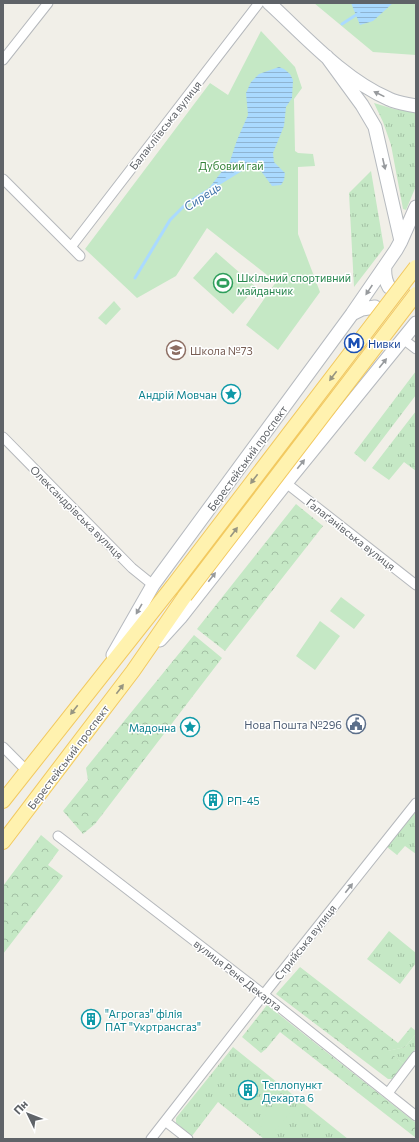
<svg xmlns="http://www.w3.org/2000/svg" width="419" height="1142" viewBox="0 0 419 1142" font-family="Commissioner,sans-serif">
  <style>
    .grass { fill: url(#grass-tufts) }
    .forest { fill: url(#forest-crowns) }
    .green { fill: #c5e8c5 }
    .water { fill: url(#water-rules) }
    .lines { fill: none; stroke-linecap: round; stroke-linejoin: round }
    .stream { stroke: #aadaff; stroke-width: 3 }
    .street-casing { stroke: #b5b8bc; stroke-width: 11 }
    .secondary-casing { stroke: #b6babf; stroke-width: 15 }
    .primary-casing { stroke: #f2c960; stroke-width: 16 }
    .street { stroke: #fff; stroke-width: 9 }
    .secondary { stroke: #fff; stroke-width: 13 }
    .primary { stroke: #fff2af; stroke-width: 14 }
    .primary-bridge-casing { stroke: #f2c960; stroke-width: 16; stroke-linecap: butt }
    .primary-bridge { stroke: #fff2af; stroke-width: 14 }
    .oneway { fill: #979a9d }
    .oneway2 { fill: #979581 }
    .labels { text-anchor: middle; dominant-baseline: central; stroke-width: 3; stroke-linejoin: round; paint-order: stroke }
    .street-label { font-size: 11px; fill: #5f6368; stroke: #fff }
    .park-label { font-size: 11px; fill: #348238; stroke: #fff }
    .leisure-label { font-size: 11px; fill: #27864d; stroke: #fff; text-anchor: start }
    .transit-label { font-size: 11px; fill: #164399; stroke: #fff; text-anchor: start }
    .education-label { font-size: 11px; fill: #785e54; stroke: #fff; text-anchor: start }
    .culture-label { font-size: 11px; fill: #0d838f; stroke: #fff; text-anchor: start }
    .service-label { font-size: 11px; fill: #4e5e75; stroke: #fff; text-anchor: end }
    .water-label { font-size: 12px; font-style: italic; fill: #4174aa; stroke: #fff }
  </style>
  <defs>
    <pattern id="grass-tufts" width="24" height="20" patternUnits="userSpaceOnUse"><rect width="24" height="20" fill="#c5e8c5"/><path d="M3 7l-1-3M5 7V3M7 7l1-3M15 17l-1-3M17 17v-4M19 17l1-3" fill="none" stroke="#a3c0a4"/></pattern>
    <pattern id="forest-crowns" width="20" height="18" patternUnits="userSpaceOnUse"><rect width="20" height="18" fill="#c5e8c5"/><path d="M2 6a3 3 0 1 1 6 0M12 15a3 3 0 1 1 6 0" fill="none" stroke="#a3c0a4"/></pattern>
    <pattern id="water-rules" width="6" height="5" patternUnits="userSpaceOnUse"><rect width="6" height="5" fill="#aadaff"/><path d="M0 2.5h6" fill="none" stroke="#8eb4d2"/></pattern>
  </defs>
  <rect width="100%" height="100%" fill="#f1efe8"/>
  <path class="grass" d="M374 103 394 109 416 112V186L406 210 403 209 391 145 383 122Z
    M371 171 384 248 354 287 349 193Z
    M416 371V395L365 462 354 453Z
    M416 411V471L404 462 389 480 372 468Z
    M416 811V854L405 846 397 855 387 847Z
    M389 931 416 953V963L400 984 367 959Z
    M416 1034V1048L404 1064 387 1051 405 1047Z
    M233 1047 348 1139H264L218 1102 192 1136 176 1123V1118Z"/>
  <path class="forest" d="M296 504 323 526 225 651 197 629Z
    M194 635 222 658 95 824 83 834 63 811 88 780 86 768Z
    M41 835 59 850 48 865 63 876 3 954V886Z
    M300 967 398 1043 411 1027 416 1031V1034L405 1047 388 1051 404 1064 392 1079H388L276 994Z
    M267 1005 416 1123V1138L280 1032 266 1049 261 1053 242 1037Z"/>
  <path class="green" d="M314 3H416V55L373 52Z
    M261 31 295 67 302 88 294 99 295 151 298 153 313 154 315 166 298 167V234L320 292 278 350 246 325 276 282 207 228 176 276 137 298 85 249 210 83 228 95Z
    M216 252 256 287 233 314 193 278Z
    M114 301 121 309 106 325 98 318Z
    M341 597 365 615 354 629 330 611Z
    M320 621 340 636 315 670 296 656Z
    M278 1101 291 1112 271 1135 258 1124Z"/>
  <path class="water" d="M351 3H393L373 21 360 25Z
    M279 67 284 69 290 74 293 80 292 98 286 107 284 126 273 153 274 162 285 173 284 180 281 185 272 186 261 171 255 166 247 165 209 188 230 161 237 140 248 115 246 93 251 82 259 74Z"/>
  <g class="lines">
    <path class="stream" d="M342 24 359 13
      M135 278 170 220 186 204 252 163"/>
    <defs>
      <path id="street" d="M3 60 48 3
        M3 179 80 256
        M71 247 259 3
        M403 339 416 349
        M3 437 132 568 153 585
        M286 483 416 585
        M3 747 26 770
        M58 836 258 990 416 1116
        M388 1093 416 1056
        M165 1121 188 1139
        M151 1139 268 989 416 803"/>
      <path id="secondary" d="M269 3C305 36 343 79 389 99 397 103 407 104 416 106
        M327 57 362 105 375 127 401 241
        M385 266C384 274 385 280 389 287
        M352 314 362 309 375 307
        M160 640 180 618 286 483 416 323
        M113 655 153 585 352 314 396 250 401 241 416 207"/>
      <path id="primary" d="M3 801 172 587
        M3 842 133 671 185 596"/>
    </defs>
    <use href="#street" class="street-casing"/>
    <use href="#secondary" class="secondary-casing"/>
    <use href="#primary" class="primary-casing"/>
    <use href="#street" class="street"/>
    <use href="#secondary" class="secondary"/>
    <use href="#primary" class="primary"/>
    <defs>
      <path id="primary-bridge" d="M172 587 416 267
        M185 596 416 294"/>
    </defs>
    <use href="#primary-bridge" class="primary-bridge-casing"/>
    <use href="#primary-bridge" class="primary-bridge"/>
  </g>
  <defs><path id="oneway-solid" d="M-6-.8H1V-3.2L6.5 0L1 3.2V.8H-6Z"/></defs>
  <g class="oneway">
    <use href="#oneway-solid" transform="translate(379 94) rotate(-154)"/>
    <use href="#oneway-solid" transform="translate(384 164) rotate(77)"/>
    <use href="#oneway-solid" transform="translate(369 290) rotate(124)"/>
    <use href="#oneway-solid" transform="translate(383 363) rotate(-51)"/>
    <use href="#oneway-solid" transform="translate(301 464) rotate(-51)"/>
    <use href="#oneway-solid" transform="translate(212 577) rotate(-52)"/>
    <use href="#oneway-solid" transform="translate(139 609) rotate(120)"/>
    <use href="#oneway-solid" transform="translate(349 888) rotate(-52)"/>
  </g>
  <g class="oneway2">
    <use href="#oneway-solid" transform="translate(333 376) rotate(127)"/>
    <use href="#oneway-solid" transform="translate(254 479) rotate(127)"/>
    <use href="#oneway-solid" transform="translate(234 532) rotate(-53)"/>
    <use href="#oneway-solid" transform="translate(120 689) rotate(-53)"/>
    <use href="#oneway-solid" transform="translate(74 710) rotate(128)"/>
  </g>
  <defs>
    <symbol id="stadium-ring" viewBox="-11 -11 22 22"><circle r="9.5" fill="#fff" stroke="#2e9e5b" stroke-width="1.5"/><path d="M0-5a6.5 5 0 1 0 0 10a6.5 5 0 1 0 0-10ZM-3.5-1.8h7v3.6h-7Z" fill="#2e9e5b"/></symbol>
    <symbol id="metro-ring" viewBox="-11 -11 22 22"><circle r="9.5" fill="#fff" stroke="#1a4fb4" stroke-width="1.5"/><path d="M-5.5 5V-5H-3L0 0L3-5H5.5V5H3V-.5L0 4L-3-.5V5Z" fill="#1a4fb4"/></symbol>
    <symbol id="school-ring" viewBox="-11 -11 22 22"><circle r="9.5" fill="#fff" stroke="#8d6e63" stroke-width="1.5"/><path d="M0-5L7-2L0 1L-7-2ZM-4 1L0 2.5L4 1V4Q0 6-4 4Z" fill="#8d6e63"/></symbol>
    <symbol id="sight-ring" viewBox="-11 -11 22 22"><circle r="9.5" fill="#fff" stroke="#0f9aa8" stroke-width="1.5"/><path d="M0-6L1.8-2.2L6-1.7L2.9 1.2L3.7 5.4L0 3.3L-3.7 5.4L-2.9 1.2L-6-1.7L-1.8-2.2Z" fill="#0f9aa8"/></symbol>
    <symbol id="civic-ring" viewBox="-11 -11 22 22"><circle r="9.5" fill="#fff" stroke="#5c6f8a" stroke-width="1.5"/><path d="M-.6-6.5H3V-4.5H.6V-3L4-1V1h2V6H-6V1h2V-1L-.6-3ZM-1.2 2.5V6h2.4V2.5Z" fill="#5c6f8a"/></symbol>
    <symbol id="building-ring" viewBox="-11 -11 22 22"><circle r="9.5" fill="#fff" stroke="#0f9aa8" stroke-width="1.5"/><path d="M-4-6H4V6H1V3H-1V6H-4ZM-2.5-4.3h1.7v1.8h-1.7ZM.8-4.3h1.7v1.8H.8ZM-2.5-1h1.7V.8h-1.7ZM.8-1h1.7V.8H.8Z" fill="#0f9aa8"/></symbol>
  </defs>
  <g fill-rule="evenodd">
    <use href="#stadium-ring" x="212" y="272" width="22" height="22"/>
    <use href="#metro-ring" x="343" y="332" width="22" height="22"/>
    <use href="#school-ring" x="165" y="339" width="22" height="22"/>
    <use href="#sight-ring" x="220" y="383" width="22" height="22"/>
    <use href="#civic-ring" x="345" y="713" width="22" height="22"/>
    <use href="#sight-ring" x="179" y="716" width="22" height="22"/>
    <use href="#building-ring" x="202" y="789" width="22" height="22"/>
    <use href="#building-ring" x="80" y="1008" width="22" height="22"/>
    <use href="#building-ring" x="237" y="1079" width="22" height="22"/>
  </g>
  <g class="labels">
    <g class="street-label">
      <text transform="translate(165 125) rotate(-52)">Балакліївська вулиця</text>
      <text transform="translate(247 458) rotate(-54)">Берестейський проспект</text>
      <text transform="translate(77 512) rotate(45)">Олександрівська вулиця</text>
      <text transform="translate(351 534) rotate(38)">Ґалаґанівська вулиця</text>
      <text transform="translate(68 757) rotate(-53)">Берестейський проспект</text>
      <text transform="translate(305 942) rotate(-52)">Стрийська вулиця</text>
      <text transform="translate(238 975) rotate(38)">вулиця Рене Декарта</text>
    </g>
    <g class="park-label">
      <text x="231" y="165">Дубовий гай</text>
    </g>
    <g class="leisure-label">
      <text x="237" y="277">Шкільний спортивний<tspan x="237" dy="13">майданчик</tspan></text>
    </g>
    <g class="transit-label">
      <text x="368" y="343">Нивки</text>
    </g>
    <g class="education-label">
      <text x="190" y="350">Школа №73</text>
    </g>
    <g class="culture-label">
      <text x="217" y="394" text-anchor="end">Андрій Мовчан</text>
      <text x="176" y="727" text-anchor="end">Мадонна</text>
      <text x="227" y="800">РП-45</text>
      <text x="105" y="1013">"Агрогаз" філія<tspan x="105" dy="13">ПАТ "Укртрансгаз"</tspan></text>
      <text x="262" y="1084">Теплопункт<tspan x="262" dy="13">Декарта 6</tspan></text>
    </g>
    <g class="service-label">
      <text x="342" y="724">Нова Пошта №296</text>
    </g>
    <g class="water-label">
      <text transform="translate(202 196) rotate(-34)">Сирець</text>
    </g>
  </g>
  <rect width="419" height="1142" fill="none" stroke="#5f6368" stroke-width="8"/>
  <g transform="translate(28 1114) rotate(313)" stroke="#ffffff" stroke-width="3" paint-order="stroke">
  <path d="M0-3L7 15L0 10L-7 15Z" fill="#5f6368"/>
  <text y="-6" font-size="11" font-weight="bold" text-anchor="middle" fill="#5f6368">Пн</text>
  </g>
</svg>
